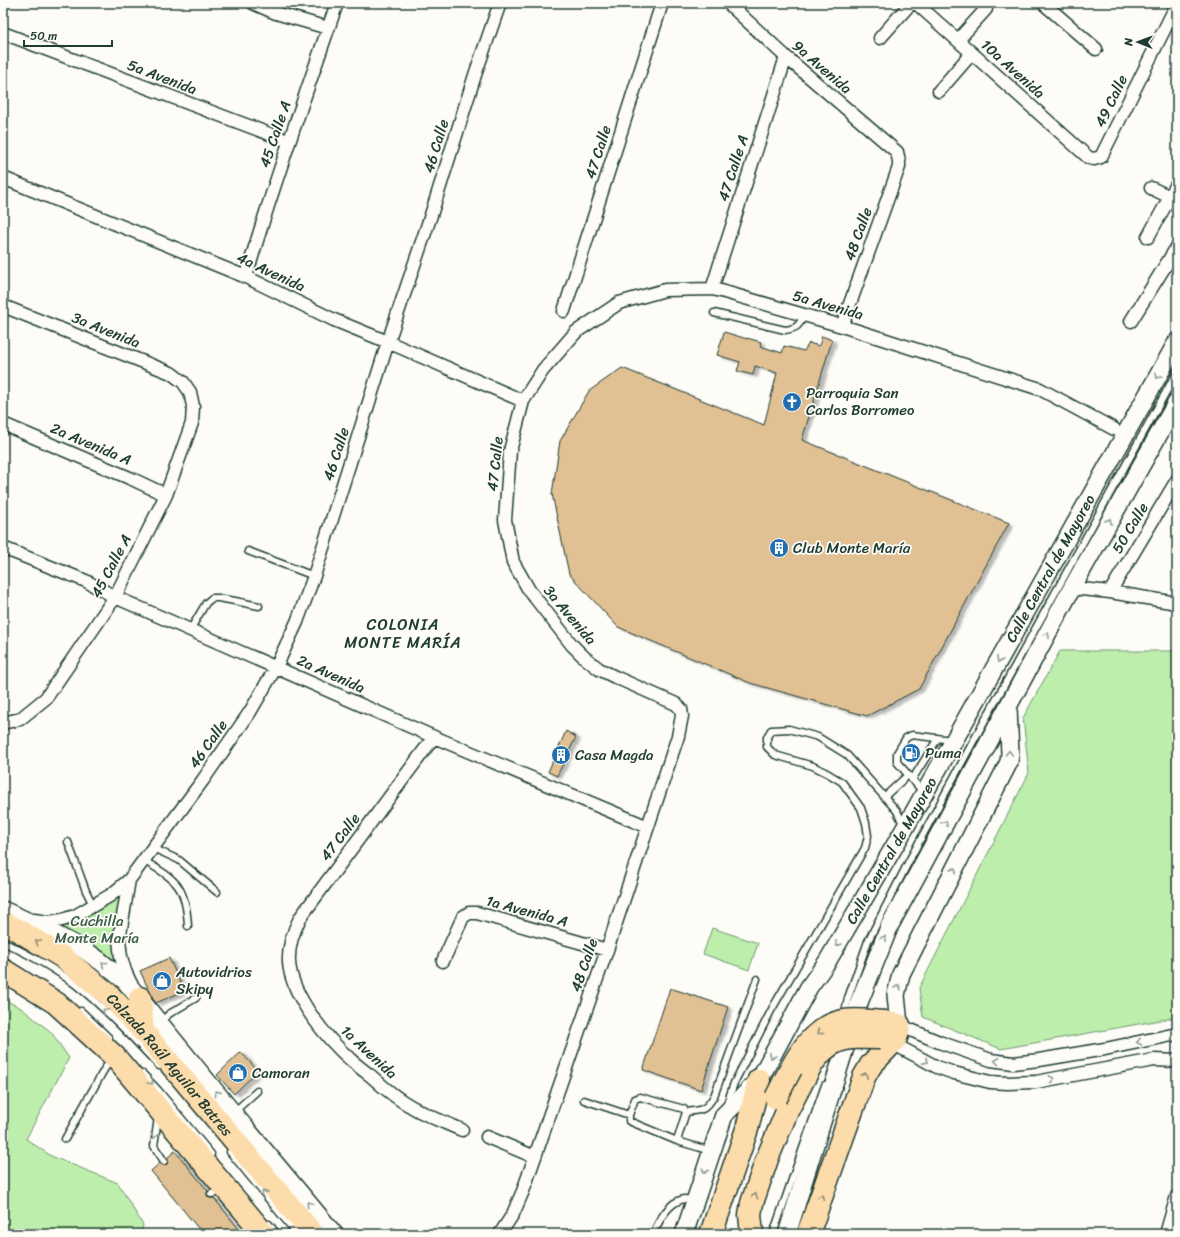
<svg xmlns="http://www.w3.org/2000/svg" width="1180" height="1237" viewBox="0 0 1180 1237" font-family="Sriracha,sans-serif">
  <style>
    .green { fill: #beeeac; stroke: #6e9670 }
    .building { fill: #e1c093; stroke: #1f3d34; filter: url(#shadow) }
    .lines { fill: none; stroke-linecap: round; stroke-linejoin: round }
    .lane-casing { stroke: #1f3d34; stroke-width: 9 }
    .street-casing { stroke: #1f3d34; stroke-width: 15 }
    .secondary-casing { stroke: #1f3d34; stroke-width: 20 }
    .highway-casing { stroke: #1f3d34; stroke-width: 25 }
    .lane { stroke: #fdfcf7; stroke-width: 6 }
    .street { stroke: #fdfcf7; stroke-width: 12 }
    .secondary { stroke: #fdfcf7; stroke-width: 17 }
    .highway { stroke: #fddcac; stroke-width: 22 }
    .highway-bridge-casing { stroke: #1f3d34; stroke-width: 25; stroke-linecap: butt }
    .highway-bridge { stroke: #fddcac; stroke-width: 22 }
    .oneway { stroke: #8e9c96 }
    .oneway2 { stroke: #8e8c70 }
    .labels { text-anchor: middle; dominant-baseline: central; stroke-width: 3.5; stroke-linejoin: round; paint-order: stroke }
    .street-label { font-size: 15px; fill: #1f3d34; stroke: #fdfcf7 }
    .poi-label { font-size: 15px; fill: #1f3d34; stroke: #fdfcf7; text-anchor: start }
    .park-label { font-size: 15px; fill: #3f604c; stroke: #fdfcf7 }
    .neighbourhood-label { font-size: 16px; letter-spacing: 1px; fill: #1f3d34; stroke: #fdfcf7 }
  </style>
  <defs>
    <filter id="shadow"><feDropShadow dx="4.5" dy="2.5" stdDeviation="1" flood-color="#0004"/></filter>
  </defs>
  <rect width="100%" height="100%" fill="#fdfcf7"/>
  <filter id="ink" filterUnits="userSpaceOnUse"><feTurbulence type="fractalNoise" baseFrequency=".025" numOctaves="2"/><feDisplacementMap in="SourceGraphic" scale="8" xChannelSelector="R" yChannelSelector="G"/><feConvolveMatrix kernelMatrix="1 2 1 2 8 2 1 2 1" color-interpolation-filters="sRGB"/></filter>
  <g filter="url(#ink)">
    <path class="green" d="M1060 651H1174L1177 654V1017L1001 1049 923 1017 919 988 1029 773 1023 718Z
      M129 880 117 937 123 972 47 924 74 919Z
      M712 928 758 943 749 970 703 954Z
      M3 999 21 1008 51 1032 69 1058 26 1139 51 1156 118 1183 143 1225 141 1234H3Z"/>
    <path class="building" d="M724 332 747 339V338L761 342 760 346 782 353 784 346 804 351 809 343 819 346 822 336 832 340 802 440 1009 523 919 689 867 716 750 683 618 627 569 574 552 494 560 441 589 391 622 368 764 425 777 373 755 366 753 375 737 371 740 362 717 355Z
      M566 731 576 737 557 776 548 772Z
      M169 958 184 991 156 1003 153 999 140 971Z
      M670 988 728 1007 701 1090 643 1070Z
      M241 1052 258 1071 234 1094 217 1075Z
      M175 1151 208 1191 207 1193 208 1197 210 1198H214L243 1234H203L151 1171 160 1163 164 1165 167 1164 168 1161 167 1158Z"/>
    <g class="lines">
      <defs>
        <path id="lane" d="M714 313 785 330C798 328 798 326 805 315
          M248 551 314 576
          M190 630 206 603 212 598H218L235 601 259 606
          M912 780 938 738
          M924 793 897 762V753L906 738 912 735 952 740
          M884 797 908 775
          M68 842 86 891 93 905
          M153 848 179 860 217 892
          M143 860C176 880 186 885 188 926
          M3 942C28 954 54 968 76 985 106 1009 133 1038 159 1066
          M81 1011 109 1038
          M844 1016 848 998 868 941 911 857 974 740 1177 372
          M161 1022 169 1014 196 998
          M143 1074 158 1090 211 1154
          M584 1100 629 1115
          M727 1104 734 1083 772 1009 865 848 868 836 866 823 861 808 842 782 827 773 813 766 775 755 767 747V737L771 730 789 729 818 737 847 755 897 811 904 826
          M234 1112 257 1091
          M686 1112C702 1110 705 1111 714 1096L757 979
          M158 1117 154 1146 164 1161
          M65 1139 105 1068 112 1060
          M677 1141 686 1112 684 1109 640 1097 635 1099 629 1115V1121L677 1141 711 1151
          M230 1152 297 1234
          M211 1194 223 1191
          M269 1224 277 1234
          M390 1234 392 1232
          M653 1234C659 1221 668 1202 684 1199 687 1199 691 1200 694 1201
          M773 1234 825 1085"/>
        <path id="street" d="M253 3 276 13 328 28
          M728 3 786 57 897 152 899 161V167L842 326
          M916 3 1089 158 1094 159 1101 157 1177 4
          M1043 3 1096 49
          M3 33 288 141
          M880 38 911 3
          M958 40 986 9
          M939 91 972 53
          M3 178 246 277 334 320 388 342 523 401
          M1151 188 1170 197
          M1148 237 1177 184
          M246 277C273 184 306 94 337 3
          M712 289 786 57
          M3 306 171 373 183 382 190 392 193 406 192 423 166 495 115 597 46 698 20 719 3 723
          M564 311 662 3
          M1131 321 1177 247
          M3 424 132 479 166 495
          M3 548 86 581 115 597 434 737 648 827
          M1072 588 1110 592 1177 603
          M1110 592 1177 480
          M434 737 300 918C293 932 288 947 289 962 291 996 327 1039 352 1061 358 1066 364 1071 371 1076 384 1088 397 1099 412 1107 429 1117 444 1122 462 1130
          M129 880 119 940 121 957 125 971 132 986
          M34 920 49 922 62 920 75 916 111 895 129 880 203 780 250 712 276 667 297 622 314 576 388 342 431 215 475 75 500 3
          M443 961 463 917 469 913H477L607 950
          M899 1025 939 1042 991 1060 1013 1063 1039 1060 1105 1049 1177 1034
          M892 1043 937 1067 954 1073 990 1082 1007 1083 1036 1082 1154 1060 1177 1061
          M487 1137 535 1157
          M500 1234 513 1214 523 1191 607 950 678 736 682 716 681 709 676 704 615 677 599 669 584 657 572 645 529 590 513 562 505 520 510 451 523 401 543 370 576 332 619 303 665 290 712 289 721 291 842 326 1040 389 1114 429
          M1166 1234 1177 1196"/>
        <g id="secondary">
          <path d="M3 910 45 929 83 949 100 961 126 982 233 1113 334 1234"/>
          <path d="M899 1025 896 995 901 974 1009 762 1010 754 1008 708"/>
          <path id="s1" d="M684 1234 724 1115 759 1080 809 987 827 962 905 828 1177 342"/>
          <path d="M787 1234 860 1000 890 925 1072 588 1177 402"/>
        </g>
        <g id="highway">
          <path id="s2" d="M3 923 16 929 61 956 108 994 143 1031 313 1234"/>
          <path d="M3 970 56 1003 115 1057 264 1234"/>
          <path d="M140 998 143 1031"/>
          <path d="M711 1234 747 1129 759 1080"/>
          <path d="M752 1234 750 1215 752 1203 767 1159 788 1109 810 1067"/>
          <path d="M808 1234 864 1077 871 1065 895 1040 897 1035 899 1025 884 1022"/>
        </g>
      </defs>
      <use href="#lane" class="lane-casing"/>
      <use href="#street" class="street-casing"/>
      <use href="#secondary" class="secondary-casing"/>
      <use href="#highway" class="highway-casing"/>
      <use href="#lane" class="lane"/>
      <use href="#street" class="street"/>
      <use href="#secondary" class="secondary"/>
      <use href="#highway" class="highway"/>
      <defs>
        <path id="highway-bridge" d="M810 1067C830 1036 846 1037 880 1038
          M776 1098C791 1069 807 1028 843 1021 856 1019 871 1021 884 1022"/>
      </defs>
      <use href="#highway-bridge" class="highway-bridge-casing"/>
      <use href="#highway-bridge" class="highway-bridge"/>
    </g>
    <defs><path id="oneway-chevron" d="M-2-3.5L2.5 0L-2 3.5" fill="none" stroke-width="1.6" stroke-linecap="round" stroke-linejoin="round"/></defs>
    <g class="oneway">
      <use href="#oneway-chevron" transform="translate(1158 376) rotate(119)"/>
      <use href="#oneway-chevron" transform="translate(1109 521) rotate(-61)"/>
      <use href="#oneway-chevron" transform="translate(1047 635) rotate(-62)"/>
      <use href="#oneway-chevron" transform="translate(999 660) rotate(119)"/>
      <use href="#oneway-chevron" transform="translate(1009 753) rotate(-88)"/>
      <use href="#oneway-chevron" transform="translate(945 823) rotate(-62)"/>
      <use href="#oneway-chevron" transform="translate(954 870) rotate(-63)"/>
      <use href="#oneway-chevron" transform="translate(884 938) rotate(-66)"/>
      <use href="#oneway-chevron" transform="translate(838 944) rotate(120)"/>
      <use href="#oneway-chevron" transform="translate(104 964) rotate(-142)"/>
      <use href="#oneway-chevron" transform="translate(898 987) rotate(-77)"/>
      <use href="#oneway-chevron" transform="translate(105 1011) rotate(-135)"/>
      <use href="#oneway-chevron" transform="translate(1139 1042) rotate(169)"/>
      <use href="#oneway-chevron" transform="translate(772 1056) rotate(118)"/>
      <use href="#oneway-chevron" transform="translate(926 1061) rotate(28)"/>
      <use href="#oneway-chevron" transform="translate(997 1061) rotate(-172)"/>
      <use href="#oneway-chevron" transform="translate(1052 1079) rotate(-11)"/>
      <use href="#oneway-chevron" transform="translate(151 1082) rotate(47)"/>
      <use href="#oneway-chevron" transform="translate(217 1093) rotate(-129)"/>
      <use href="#oneway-chevron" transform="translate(154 1136) rotate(99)"/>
      <use href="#oneway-chevron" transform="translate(705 1171) rotate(108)"/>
      <use href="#oneway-chevron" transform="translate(264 1193) rotate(-129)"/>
      <use href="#oneway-chevron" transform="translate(309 1204) rotate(-130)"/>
    </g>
    <g class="oneway2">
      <use href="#oneway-chevron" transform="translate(38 942) rotate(-149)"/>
      <use href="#oneway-chevron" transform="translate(820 1032) rotate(142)"/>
      <use href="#oneway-chevron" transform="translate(865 1075) rotate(-63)"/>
      <use href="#oneway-chevron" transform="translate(755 1196) rotate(-71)"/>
      <use href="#oneway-chevron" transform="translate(821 1197) rotate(-70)"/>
    </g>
  </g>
  <defs>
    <symbol id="church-disc" viewBox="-11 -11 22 22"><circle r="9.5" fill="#1f6fb2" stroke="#fdfcf7"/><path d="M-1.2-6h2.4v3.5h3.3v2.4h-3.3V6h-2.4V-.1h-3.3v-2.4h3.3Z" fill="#fff"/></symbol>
    <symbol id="building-disc" viewBox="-11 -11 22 22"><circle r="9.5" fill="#1f6fb2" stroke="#fdfcf7"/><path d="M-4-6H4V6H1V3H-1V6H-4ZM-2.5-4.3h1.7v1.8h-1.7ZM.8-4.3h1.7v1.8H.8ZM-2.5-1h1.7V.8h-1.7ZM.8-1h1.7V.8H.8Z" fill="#fff"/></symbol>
    <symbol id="fuel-disc" viewBox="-11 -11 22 22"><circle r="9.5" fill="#1f6fb2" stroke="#fdfcf7"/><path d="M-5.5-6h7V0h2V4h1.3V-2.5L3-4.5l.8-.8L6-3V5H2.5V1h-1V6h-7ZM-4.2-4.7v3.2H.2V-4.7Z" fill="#fff"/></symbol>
    <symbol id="shop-disc" viewBox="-11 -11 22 22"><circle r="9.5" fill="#1f6fb2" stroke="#fdfcf7"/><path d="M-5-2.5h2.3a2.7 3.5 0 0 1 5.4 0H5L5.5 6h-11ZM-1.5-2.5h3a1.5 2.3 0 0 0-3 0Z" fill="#fff"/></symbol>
  </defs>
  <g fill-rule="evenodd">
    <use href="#church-disc" x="781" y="391" width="22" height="22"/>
    <use href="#building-disc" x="768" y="537" width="22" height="22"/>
    <use href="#fuel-disc" x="900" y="742" width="22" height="22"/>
    <use href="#building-disc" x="550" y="744" width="22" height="22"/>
    <use href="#shop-disc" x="151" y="970" width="22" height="22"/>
    <use href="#shop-disc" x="227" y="1062" width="22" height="22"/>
  </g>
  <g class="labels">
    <g class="street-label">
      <text transform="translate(822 67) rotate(41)">9a Avenida</text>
      <text transform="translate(1013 69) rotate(42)">10a Avenida</text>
      <text transform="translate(162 77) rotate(21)">5a Avenida</text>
      <text transform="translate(1111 101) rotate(-64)">49 Calle</text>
      <text transform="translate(275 134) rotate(-71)">45 Calle A</text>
      <text transform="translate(436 146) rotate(-73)">46 Calle</text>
      <text transform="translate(598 152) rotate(-72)">47 Calle</text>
      <text transform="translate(733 168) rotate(-72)">47 Calle A</text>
      <text transform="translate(858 234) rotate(-70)">48 Calle</text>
      <text transform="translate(271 272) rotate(25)">4a Avenida</text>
      <text transform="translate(828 305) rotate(16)">5a Avenida</text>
      <text transform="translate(106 330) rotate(22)">3a Avenida</text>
      <text transform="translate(91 444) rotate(23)">2a Avenida A</text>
      <text transform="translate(336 454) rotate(-72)">46 Calle</text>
      <text transform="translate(495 464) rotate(-84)">47 Calle</text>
      <text transform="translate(1130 528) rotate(-59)">50 Calle</text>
      <text transform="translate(111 566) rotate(-62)">45 Calle A</text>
      <text stroke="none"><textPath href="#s1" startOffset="764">Calle Central de Mayoreo</textPath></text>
      <text transform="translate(570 615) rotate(50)">3a Avenida</text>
      <text transform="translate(331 674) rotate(24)">2a Avenida</text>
      <text transform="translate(208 744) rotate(-55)">46 Calle</text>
      <text transform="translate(340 837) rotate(-53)">47 Calle</text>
      <text stroke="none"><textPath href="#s1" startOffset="440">Calle Central de Mayoreo</textPath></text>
      <text transform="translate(527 911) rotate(15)">1a Avenida A</text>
      <text transform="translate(584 965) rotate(-71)">48 Calle</text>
      <text transform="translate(369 1052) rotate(43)">1a Avenida</text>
      <text stroke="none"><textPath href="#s2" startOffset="221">Calzada Raúl Aguilar Batres</textPath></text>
    </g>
    <g class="poi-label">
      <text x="806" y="393">Parroquia San<tspan x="806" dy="17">Carlos Borromeo</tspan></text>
      <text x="793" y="548">Club Monte María</text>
      <text x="925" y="753">Puma</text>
      <text x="575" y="755">Casa Magda</text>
      <text x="176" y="972">Autovidrios<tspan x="176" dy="17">Skipy</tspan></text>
      <text x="252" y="1073">Camoran</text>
    </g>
    <g class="park-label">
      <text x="97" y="921">Cuchilla<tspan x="97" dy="17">Monte María</tspan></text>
    </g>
    <g class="neighbourhood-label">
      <text x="403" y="624">COLONIA<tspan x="403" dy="18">MONTE MARÍA</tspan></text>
    </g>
  </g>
  <rect width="1180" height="1237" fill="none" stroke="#fdfcf7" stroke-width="16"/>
  <rect x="8" y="8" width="1164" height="1221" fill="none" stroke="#1f3d34" stroke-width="1.5" filter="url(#ink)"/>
  <g transform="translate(1138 42) rotate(271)" stroke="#fdfcf7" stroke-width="3" paint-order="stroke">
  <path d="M0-3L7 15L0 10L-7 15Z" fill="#1f3d34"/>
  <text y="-6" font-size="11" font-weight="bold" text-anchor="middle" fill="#1f3d34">N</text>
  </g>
  <path d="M24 40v6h88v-6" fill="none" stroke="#1f3d34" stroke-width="2"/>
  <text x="30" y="40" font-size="12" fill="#1f3d34" stroke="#fdfcf7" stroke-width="3" paint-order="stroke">50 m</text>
</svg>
